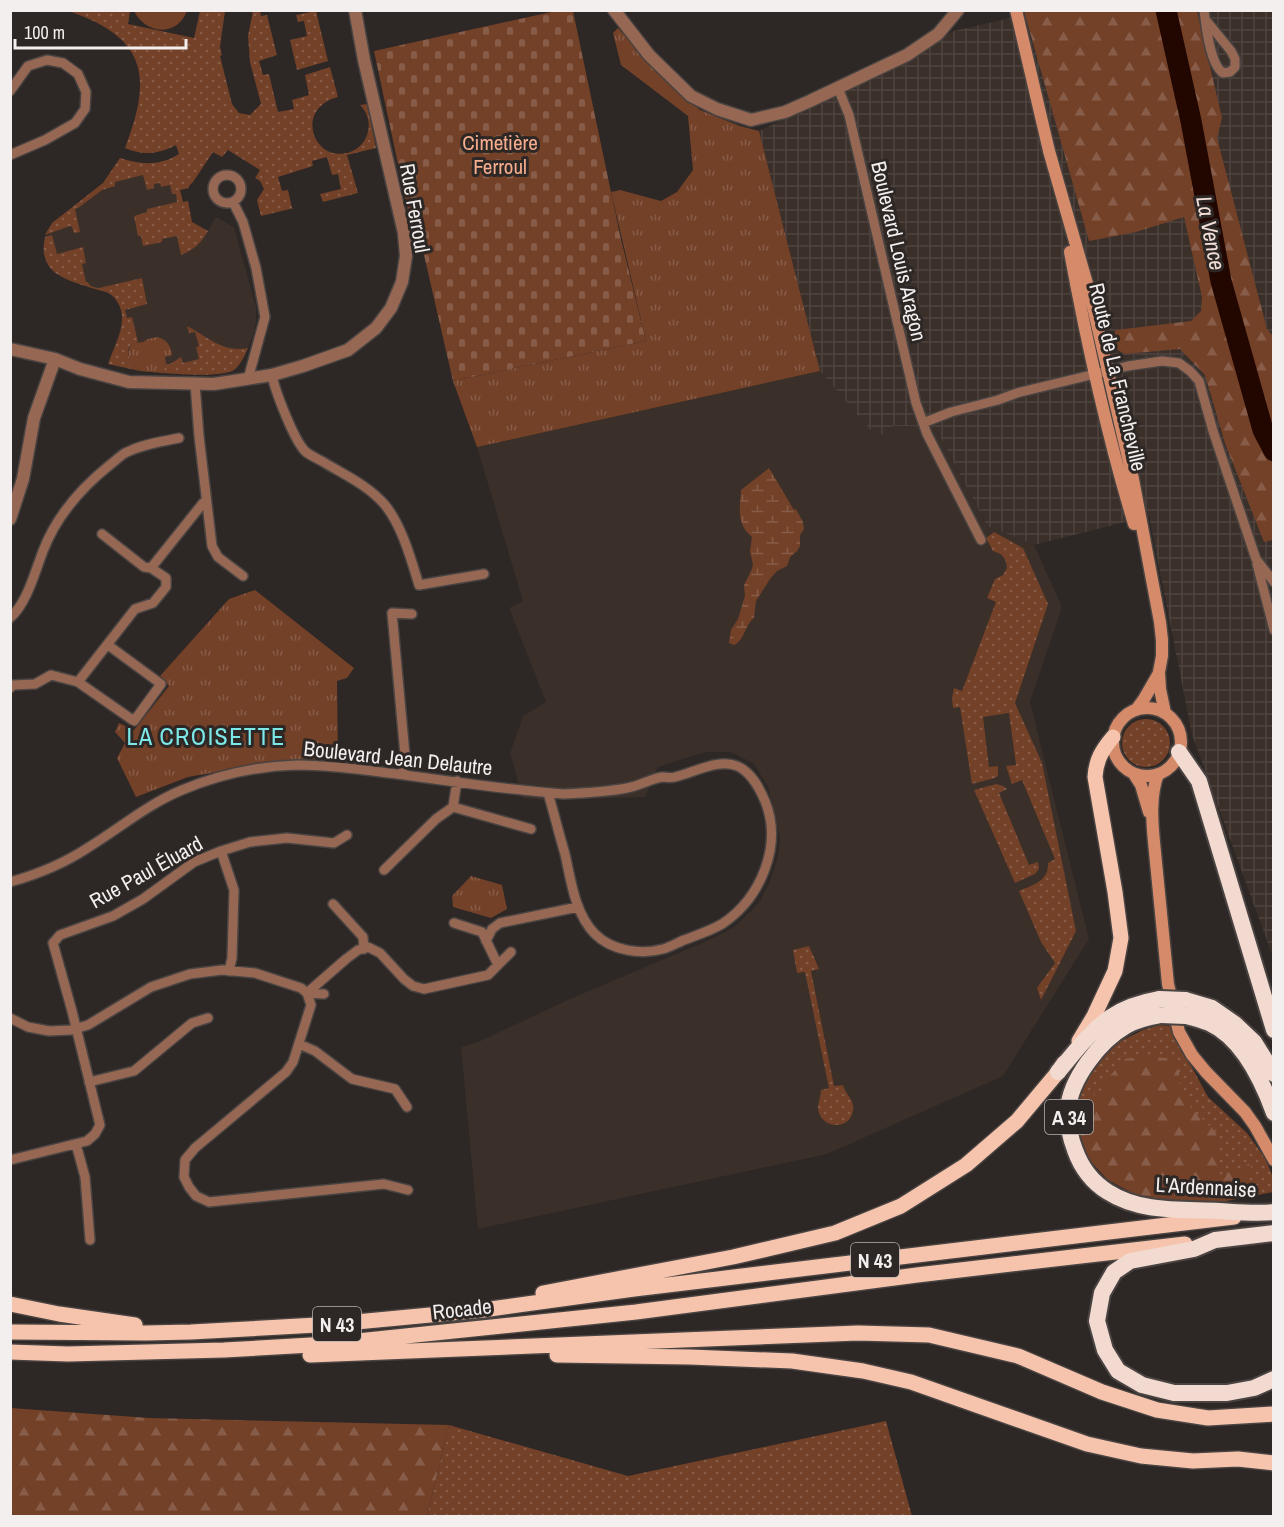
<svg xmlns="http://www.w3.org/2000/svg" width="1284" height="1527" viewBox="0 0 1284 1527" font-family="'Archivo Narrow',sans-serif">
  <style>
    .built { fill: #3a2f29 }
    .industrial { fill: url(#industrial-grid) }
    .grass { fill: url(#grass-dots) }
    .forest { fill: url(#forest-firs) }
    .wetland { fill: url(#wetland-marsh) }
    .cemetery { fill: url(#cemetery-stones) }
    .park { fill: url(#park-tufts) }
    .garden { fill: #734028 }
    .lines { fill: none; stroke-linecap: round; stroke-linejoin: round }
    .river { stroke: #220600; stroke-width: 21 }
    .minor-casing { stroke: #494341; stroke-width: 12 }
    .tertiary-casing { stroke: #494341; stroke-width: 15 }
    .secondary-casing { stroke: #494341; stroke-width: 15 }
    .trunk-casing { stroke: #494341; stroke-width: 18 }
    .motorway-casing { stroke: #494341; stroke-width: 20 }
    .minor { stroke: #966854; stroke-width: 9 }
    .tertiary { stroke: #966854; stroke-width: 12 }
    .secondary { stroke: #d58b6a; stroke-width: 12 }
    .trunk { stroke: #f6c4ad; stroke-width: 15 }
    .motorway { stroke: #f2dad0; stroke-width: 16 }
    .motorway-bridge-casing { stroke: #494341; stroke-width: 20; stroke-linecap: butt }
    .motorway-bridge { stroke: #f2dad0; stroke-width: 16 }
    .labels { text-anchor: middle; dominant-baseline: central; stroke-width: 6; stroke-linejoin: round; paint-order: stroke }
    .shield { fill: #2d2725; stroke: #b8b3b2; stroke-width: 1.5 }
    .shield-label { font-size: 20px; font-weight: bold; fill: #f3efee }
    .park-label { font-size: 21px; fill: #f6ae8e; stroke: #2d2725 }
    .street-label { font-size: 21px; fill: #f3efee; stroke: #2d2725 }
    .water-label { font-size: 22px; font-style: italic; fill: #f2dfd7; stroke: #2d2725 }
    .quarter-label { font-size: 24px; letter-spacing: 1.5px; fill: #7ce8e8; stroke: #2d2725 }
  </style>
  <defs>
    <pattern id="industrial-grid" width="8" height="8" patternUnits="userSpaceOnUse" patternTransform="scale(1.5)"><rect width="8" height="8" fill="#3a2f29"/><path d="M0 4h8M4 0v8" fill="none" stroke="#4d433e"/></pattern>
    <pattern id="grass-dots" width="8" height="8" patternUnits="userSpaceOnUse" patternTransform="scale(1.5)"><rect width="8" height="8" fill="#734028"/><path d="M2 2h.1M6 6h.1" fill="none" stroke="#875c48" stroke-width="1.8" stroke-linecap="round"/></pattern>
    <pattern id="forest-firs" width="22" height="20" patternUnits="userSpaceOnUse" patternTransform="scale(1.5)"><rect width="22" height="20" fill="#734028"/><path d="M5 1l3.5 6h-7zM16 11l3.5 6h-7z" fill="#875c48"/></pattern>
    <pattern id="wetland-marsh" width="20" height="14" patternUnits="userSpaceOnUse" patternTransform="scale(1.5)"><rect width="20" height="14" fill="#734028"/><path d="M1 5h8M5 5V1M11 12h8M15 12V8" fill="none" stroke="#875c48"/></pattern>
    <pattern id="cemetery-stones" width="16" height="16" patternUnits="userSpaceOnUse" patternTransform="scale(1.5)"><rect width="16" height="16" fill="#734028"/><path d="M2 7V4a2 2 0 0 1 4 0v3zM10 15v-3a2 2 0 0 1 4 0v3z" fill="#875c48"/></pattern>
    <pattern id="park-tufts" width="24" height="20" patternUnits="userSpaceOnUse" patternTransform="scale(1.5)"><rect width="24" height="20" fill="#734028"/><path d="M3 7l-1-3M5 7V3M7 7l1-3M15 17l-1-3M17 17v-4M19 17l1-3" fill="none" stroke="#875c48"/></pattern>
  </defs>
  <rect width="100%" height="100%" fill="#2d2725"/>
  <path class="built" d="M179 154 189 188 180 190 183 202 188 201 192 222 208 231 216 217 234 227 256 307V322L253 336 244 356 237 368 232 372 204 375 180 374 149 372 108 364 123 320 120 306 110 293 72 282 54 273 49 267 43 253 46 232 52 223 103 183 120 158 141 163H154L169 160Z
    M820 371 877 438 894 426 935 427 987 526 1034 545 1062 607 1030 702 1089 939 1003 1076 827 1154 478 1229 461 1047 478 1042 570 999 709 940 734 927 750 912 760 901 770 881 778 856 780 837 768 787 754 764 731 752H705L658 767 645 797 545 800 523 798 510 753 523 716 546 702 509 608 523 601 477 447Z"/>
  <path class="industrial" d="M1027 11H1273V957L1192 735 1149 516 1034 545 987 526 935 427 894 426 877 438 820 371 759 131 887 72 954 31 1028 14Z"/>
  <path class="grass" d="M69 11H130L128 24 194 38 200 11H225L220 47 222 55 220 56 232 104 239 113 250 115 261 104 250 62 248 36 253 11H260L261 16 267 15 277 55 259 61 263 75 269 74 278 112 294 109 292 100 309 95 305 75 330 67 338 97C295 108 312 161 347 153 356 151 364 144 367 135 371 124 368 113 360 105L367 104 376 148 347 155 358 193 323 202 320 194 341 189 338 174 332 175 327 157 312 161 313 166 278 177 282 191 288 190 292 208H294L261 216 257 200 264 189 260 181 255 178 260 170 228 150 222 157 213 152 193 182 189 186V188L180 190 183 202 188 201 192 222 208 231C201 243 194 250 181 255L177 236 162 239V242L143 246 141 236H138L134 216 147 212V209L177 202 176 194H172L170 185 161 187 160 183 154 184V188L147 190 143 175 115 182V186L102 190 78 208 75 209 80 232 74 233 72 227 70 226 45 235 52 223 103 183 120 158C141 165 160 166 179 154L176 145C159 154 143 156 125 148 153 75 146 38 69 11Z
    M316 11 328 61 297 70 290 40 307 36 304 21 298 22 296 15Z
    M52 235 57 254 83 247 86 263 82 264 86 282H88C90 287 93 287 99 288L142 278 147 304 125 310 127 318 132 317 138 342C119 347 131 363 140 371L108 364C113 350 122 334 122 320 123 310 117 297 108 293 104 291 99 290 95 289 67 280 37 274 45 237Z
    M187 326C208 337 223 353 248 348 245 355 241 364 235 369 226 378 177 374 163 373L164 369 166 364H170L181 357 183 363 199 359 196 347 199 346 195 332 189 333Z
    M994 532 1023 548 1048 604 1015 703 1042 763 1076 931 1041 1000 1037 988 1055 963 1041 942 1019 891C1033 885 1049 881 1048 863L1055 859 1022 780 1012 784 1006 766 1016 765 1009 713 983 717 989 767 998 766V776L995 778 972 784 960 707 953 708 952 698 954 688 962 691 996 602 987 598 995 579 1003 575 1007 568C1006 558 1003 554 993 551L986 538Z
    M1122 743a24 24 0 1 1 48 0a24 24 0 1 1-48 0Z
    M996 784 1003 786 1007 789 999 793 1029 865 1038 862 1039 869 1035 874 1015 883 974 790Z
    M809 946 819 969 811 971 834 1086 843 1085C845 1094 855 1100 853 1110 851 1129 825 1130 819 1113 816 1105 821 1098 821 1090L829 1088 805 972 797 973 793 950Z
    M1159 1025 1173 1026 1181 1050 1194 1071 1208 1097 1247 1133 1265 1158 1273 1177V1192L1216 1203 1161 1200 1134 1194 1107 1179 1087 1157 1077 1127 1080 1096 1093 1067 1115 1044 1143 1030Z
    M886 1421 912 1516H427L449 1425 628 1476Z"/>
  <path class="forest" d="M1024 11H1197L1222 118 1217 138 1267 329 1273 336V540L1264 542 1225 443 1205 375 1180 349 1125 354 1116 349 1112 339 1116 330 1191 321 1201 311 1202 297 1184 217 1136 232 1089 241Z
    M1148 1056 1173 1059 1179 1071 1180 1090 1193 1110 1216 1132 1218 1160 1214 1178 1249 1164 1254 1172 1236 1186 1201 1196 1193 1201 1161 1200 1134 1194 1107 1179 1087 1157 1077 1127 1095 1094 1124 1059Z
    M11 1408 149 1418 449 1425 427 1516H11Z"/>
  <path class="wetland" d="M769 468 794 510 796 509 803 522 804 529 800 535V546L797 551 790 557 787 566 777 571 770 579 756 601 754 618C744 626 745 640 734 645L729 643 731 630 738 619 745 596 744 585 751 571 753 565 750 551 752 537C736 524 740 509 741 490Z"/>
  <path class="cemetery" d="M556 11H573L620 235 646 341 453 381 418 229 412 230 374 51Z"/>
  <path class="park" d="M618 28 678 91 700 110 740 126 759 131 820 371 477 447 453 381 646 341 611 192 620 190 661 201 677 192 693 170 688 116 621 65 613 33Z
    M157 337C167 339 171 346 172 355L165 357 166 364 163 373 140 371C131 363 123 353 133 343L143 342 148 339Z
    M255 590 354 668 347 678 337 681 338 760 310 759 274 762 188 777 136 797 117 758 125 743 115 732 119 723 134 730 169 686 160 676 229 599Z
    M471 876 502 885 507 909 491 918 453 907 452 896Z"/>
  <path class="garden" d="M134 11V10L187 11C177 37 146 35 134 11Z"/>
  <g class="lines">
    <path class="river" d="M1166 10 1191 121 1221 281 1263 430 1274 451"/>
    <defs>
      <path id="minor" d="M1204 10C1206 27 1210 64 1223 73L1230 72 1235 67V59L1231 51 1205 19
        M838 88 849 115 916 403 927 434 981 540
        M10 91 28 66 47 60 63 63 78 74 86 92 85 109 75 123 45 140 10 155
        M213 189a14 14 0 1 1 28 0a14 14 0 1 1-28 0Z
        M233 202 243 222 256 268 265 317 248 379
        M272 375C275 391 294 440 305 451 310 456 319 459 325 463 345 475 369 486 385 505 402 526 411 559 419 585L484 574
        M195 384 199 436 212 546 218 557 243 576
        M923 423 951 412 998 400 1017 393 1128 366 1162 361 1179 363 1190 371 1199 381 1213 431 1256 559 1274 582
        M102 534 144 567 151 568
        M1257 564 1274 630
        M10 618C27 603 35 572 43 551 56 517 82 487 111 464 115 461 120 456 125 453 142 444 161 442 179 438
        M78 682 135 609 153 603 166 587V578L151 568 203 503 206 501
        M10 688 13 685 35 684 51 675 78 682 134 721 161 684 108 645
        M402 774 405 755 392 613 412 614
        M453 807 531 829
        M221 851 234 890 232 958 229 971
        M384 870 436 819 453 807 457 781
        M10 882C39 874 65 863 89 847 120 828 148 804 182 790 218 775 258 766 297 765 328 765 357 769 388 773 446 780 505 790 564 794 585 793 606 792 627 788 639 786 650 779 662 777 666 777 671 778 675 777 693 773 719 758 737 766 751 772 759 787 765 801 783 845 761 898 722 924 710 931 697 935 684 940 677 943 670 947 663 949 641 955 612 951 595 934 575 914 571 881 565 854 559 834 554 813 548 793
        M333 904 363 937 364 949
        M454 923 482 932 498 965
        M486 941 492 929 500 923 578 907
        M10 1018 28 1027 49 1031 71 1030 88 1025 151 987 190 974 222 970 255 973 301 988 307 993 324 994
        M299 1044 315 1051 352 1079 395 1089 407 1107
        M89 1082 134 1071 192 1023 208 1018
        M76 1144 85 1177 90 1240
        M10 1160 87 1141 95 1134 100 1125 72 1011 53 943 60 935 113 916 143 899 194 862 221 851 250 842 287 838 334 843 347 835
        M408 1190 384 1184 209 1202 196 1196 189 1187 184 1177 185 1160 195 1148 286 1072 293 1062 311 1005 307 993 346 959 358 950 368 947 380 953 404 979 413 986 424 989 488 975 511 952"/>
      <path id="tertiary" d="M614 10 649 55 691 96 717 109 751 120 785 112 810 101 907 55 938 34 958 10
        M10 349 55 359 80 369 129 382 214 384 272 375 303 366 348 350 376 328 391 308 402 282 406 256 404 233 364 60 355 10
        M10 519 23 479 34 418 55 359"/>
      <path id="secondary" d="M1016 10 1049 151 1090 294 1103 350 1133 479 1160 622 1162 640V656L1159 672 1160 689 1165 713
        M1070 252C1087 344 1107 435 1134 524
        M1113 742a34 34 0 1 1 68 0a34 34 0 1 1-68 0Z
        M1136 710 1144 699 1159 673
        M1134 774 1141 785 1149 812
        M1158 774C1150 795 1152 821 1154 842L1168 984 1179 1032 1192 1055 1206 1072 1245 1112 1255 1126 1274 1160"/>
      <path id="trunk" d="M1079 1041 1094 1016 1115 971 1121 938 1115 892 1095 777C1096 760 1102 750 1113 737
        M543 1293 733 1257 835 1233 901 1206 966 1165 1017 1121 1058 1072 1064 1063
        M10 1304 59 1314 135 1325
        M10 1332 146 1333 191 1332 335 1324 483 1310 634 1289 1234 1217
        M10 1352 68 1354 224 1350 329 1344 636 1312 917 1275 1185 1244
        M310 1355 858 1333 929 1335 1018 1356 1102 1392 1157 1410 1208 1418 1274 1414
        M557 1355 690 1357 792 1361 863 1371 911 1382 1087 1444 1141 1456 1193 1461 1238 1459 1274 1463"/>
      <path id="motorway" d="M1179 752 1199 781 1274 1030
        M1185 1000 1212 1008 1235 1024 1254 1042 1274 1074
        M1161 1015C1150 1017 1136 1020 1126 1026 1100 1041 1070 1079 1068 1110 1067 1124 1070 1137 1075 1150 1081 1167 1092 1182 1108 1192 1141 1213 1181 1209 1219 1211 1237 1212 1256 1214 1274 1212
        M1186 1016C1194 1018 1202 1020 1209 1023 1242 1038 1262 1080 1274 1113
        M1058 1072C1074 1053 1090 1031 1111 1017 1126 1007 1143 1002 1160 999
        M1274 1233 1215 1240 1194 1249 1130 1261 1114 1272 1102 1293 1097 1321 1105 1350 1118 1371 1142 1385 1174 1393H1227L1254 1388 1274 1379"/>
    </defs>
    <use href="#minor" class="minor-casing"/>
    <use href="#tertiary" class="tertiary-casing"/>
    <use href="#secondary" class="secondary-casing"/>
    <use href="#trunk" class="trunk-casing"/>
    <use href="#motorway" class="motorway-casing"/>
    <use href="#minor" class="minor"/>
    <use href="#tertiary" class="tertiary"/>
    <use href="#secondary" class="secondary"/>
    <use href="#trunk" class="trunk"/>
    <use href="#motorway" class="motorway"/>
    <defs>
      <path id="motorway-bridge" d="M1160 999 1185 1000
        M1161 1015 1186 1016"/>
    </defs>
    <use href="#motorway-bridge" class="motorway-bridge-casing"/>
    <use href="#motorway-bridge" class="motorway-bridge"/>
  </g>
  <g class="labels">
    <g class="shield">
      <rect x="1045" y="1100" width="48" height="34" rx="4.5"/>
      <rect x="851" y="1243" width="48" height="34" rx="4.5"/>
      <rect x="313" y="1307" width="48" height="34" rx="4.5"/>
    </g>
    <g class="shield-label">
      <text x="1069" y="1117">A 34</text>
      <text x="875" y="1260">N 43</text>
      <text x="337" y="1324">N 43</text>
    </g>
    <g class="park-label">
      <text x="500" y="142">Cimetière<tspan x="500" dy="24">Ferroul</tspan></text>
    </g>
    <g class="street-label">
      <text transform="translate(415 208) rotate(80)">Rue Ferroul</text>
      <text transform="translate(899 251) rotate(77)">Boulevard Louis Aragon</text>
      <text transform="translate(1118 377) rotate(77)">Route de La Francheville</text>
      <text transform="translate(398 758) rotate(6)">Boulevard Jean Delautre</text>
      <text transform="translate(146 872) rotate(-29)">Rue Paul Éluard</text>
      <text transform="translate(1206 1187) rotate(3)">L'Ardennaise</text>
      <text transform="translate(462 1309) rotate(-6)">Rocade</text>
    </g>
    <g class="water-label">
      <text transform="translate(1211 233) rotate(79)">La Vence</text>
    </g>
    <g class="quarter-label">
      <text x="206" y="736">LA CROISETTE</text>
    </g>
  </g>
  <rect width="1284" height="1527" fill="none" stroke="#f3efee" stroke-width="24"/>
  <path d="M15 39v9h171v-9" fill="none" stroke="#f3efee" stroke-width="3"/>
  <text x="24" y="39" font-size="18" fill="#f3efee" stroke="#2d2725" stroke-width="4.5" paint-order="stroke">100 m</text>
</svg>
